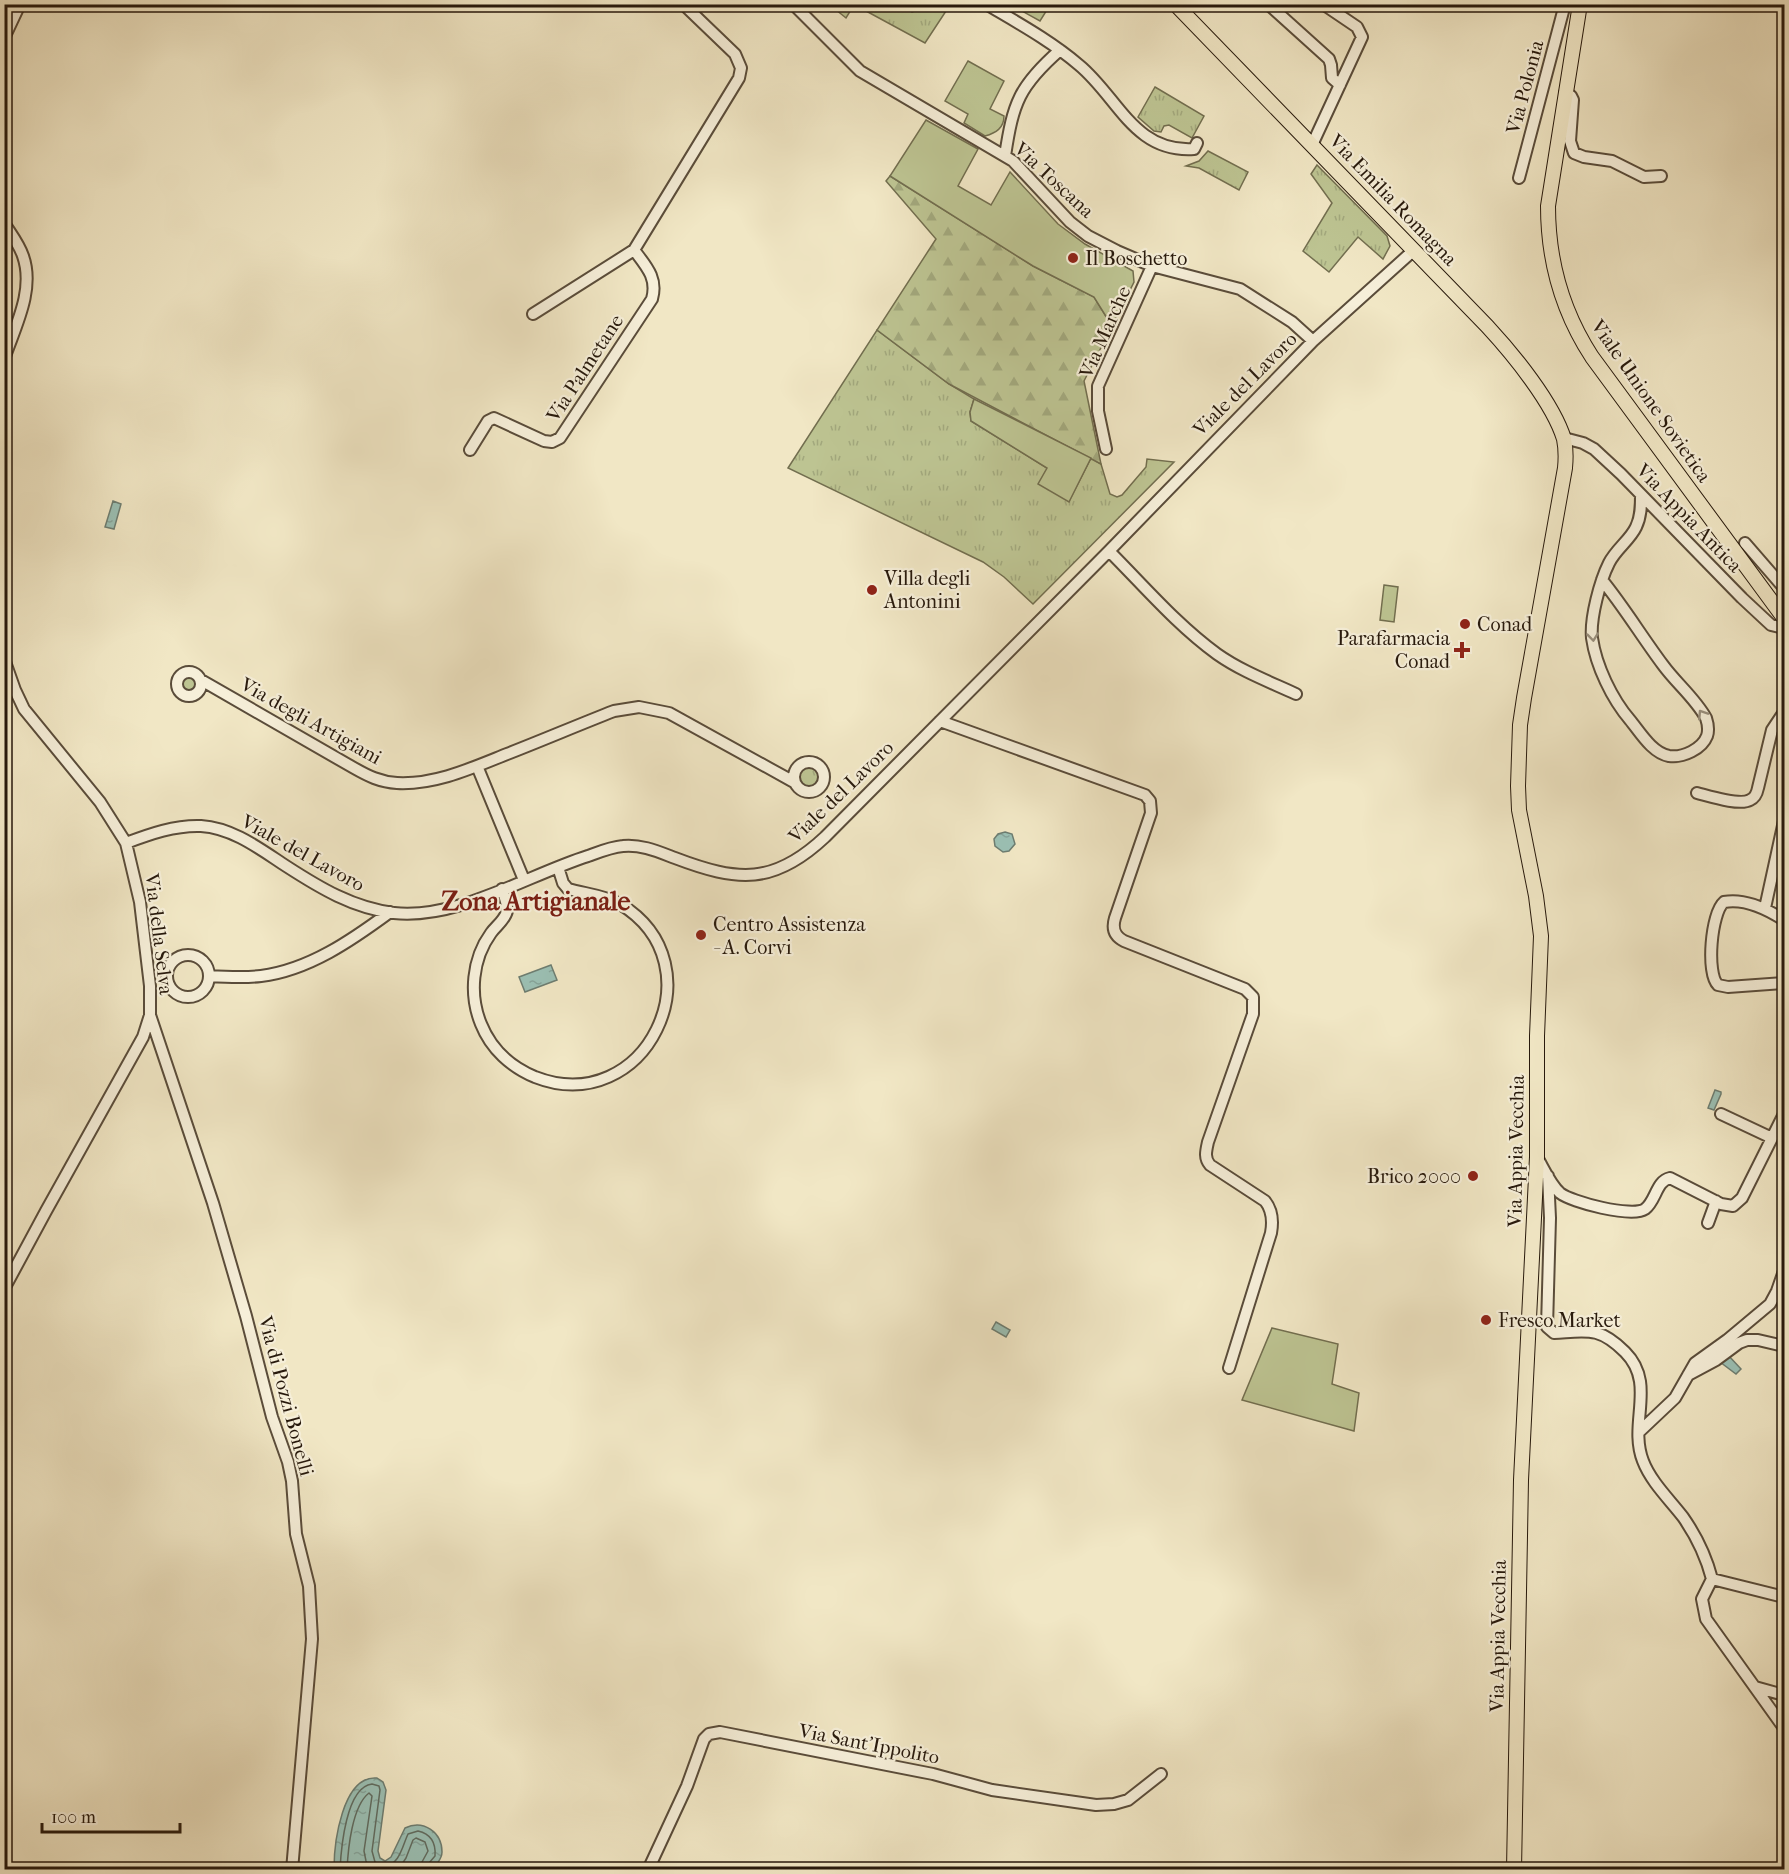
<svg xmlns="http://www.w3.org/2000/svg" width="1789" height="1874" viewBox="0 0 1789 1874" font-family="'IM FELL French Canon',serif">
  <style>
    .grass { fill: url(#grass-tufts); stroke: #726e4f; stroke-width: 1.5 }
    .forest { fill: url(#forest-firs); stroke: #726e4f; stroke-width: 1.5 }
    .green { fill: #bdc492; stroke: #726e4f; stroke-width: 1.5 }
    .water { fill: url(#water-ripples); stroke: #6d7d71; stroke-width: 1.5 }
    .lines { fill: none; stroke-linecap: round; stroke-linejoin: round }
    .shore { stroke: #616c60; stroke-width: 1.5 }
    .minor-casing { stroke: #5a4c3a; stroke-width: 14 }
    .major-casing { stroke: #27190c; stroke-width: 16 }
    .minor { stroke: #f6efd9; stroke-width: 10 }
    .major { stroke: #f1e7c5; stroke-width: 14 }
    .oneway { stroke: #998f7d }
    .poi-dot { fill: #8f2418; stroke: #f6efd9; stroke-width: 2 }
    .labels { text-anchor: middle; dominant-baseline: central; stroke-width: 4.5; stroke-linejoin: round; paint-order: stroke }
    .street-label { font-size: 20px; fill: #27190c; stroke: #f6efd9 }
    .poi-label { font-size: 20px; fill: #27190c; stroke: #f6efd9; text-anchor: start }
    .district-label { font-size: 26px; font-weight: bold; fill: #7a1f14; stroke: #f6efd9 }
  </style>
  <defs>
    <pattern id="grass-tufts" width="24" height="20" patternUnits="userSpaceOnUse" patternTransform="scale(1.5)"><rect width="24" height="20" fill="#bdc492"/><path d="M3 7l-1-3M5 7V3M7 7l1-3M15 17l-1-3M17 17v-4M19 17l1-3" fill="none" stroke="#a2a87d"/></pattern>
    <pattern id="forest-firs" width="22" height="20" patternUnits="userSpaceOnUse" patternTransform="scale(1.5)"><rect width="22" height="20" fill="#bdc492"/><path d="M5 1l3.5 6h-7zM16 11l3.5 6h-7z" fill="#a2a87d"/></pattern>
    <pattern id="water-ripples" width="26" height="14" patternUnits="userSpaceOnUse" patternTransform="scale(1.5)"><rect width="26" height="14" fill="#9bc0b4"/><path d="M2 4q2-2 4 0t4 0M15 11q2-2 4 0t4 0" fill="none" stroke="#86a49a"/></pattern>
  </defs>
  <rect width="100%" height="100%" fill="#f1e7c5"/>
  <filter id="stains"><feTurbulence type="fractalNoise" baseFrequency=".00333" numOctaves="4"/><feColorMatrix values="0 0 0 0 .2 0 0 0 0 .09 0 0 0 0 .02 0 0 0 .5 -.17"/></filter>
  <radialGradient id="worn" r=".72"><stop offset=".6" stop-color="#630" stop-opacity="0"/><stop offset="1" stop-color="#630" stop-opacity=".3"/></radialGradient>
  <path class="grass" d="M830 5H854L846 18Z
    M855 5H899L912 12 918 10 922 5H932L946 11 925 43Z
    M1011 5H1050L1040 21Z
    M1155 87 1204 116 1192 138 1169 125 1164 126 1161 132 1154 131 1138 117Z
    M1208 151 1248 172 1239 190 1199 168 1186 166 1199 161Z
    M1317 165 1387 236 1390 246 1383 259 1358 237 1329 272 1303 251 1332 203 1311 174Z
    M877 330 949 384 974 399 970 412 971 421 1047 468 1069 501 1091 458 1101 464 1110 494 1117 497 1122 495 1146 467 1147 459 1174 462 1033 604 1004 577 983 562 788 468Z
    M181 684a9 9 0 1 1 18 0a9 9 0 1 1-18 0Z
    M799 777a10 10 0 1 1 20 0a10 10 0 1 1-20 0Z"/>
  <path class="forest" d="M890 176 1033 266 1094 297 1112 326 1084 381 1101 464 949 384 877 330 936 239 886 181Z"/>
  <path class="green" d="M968 61 1004 81 990 109 1004 116C1004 128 996 133 985 136L964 123 968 114 945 101Z
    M926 120 978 149 958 186 991 205 1010 172 1058 224 1085 244 1133 271 1134 282 1112 326 1094 297 1033 266 890 176Z
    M974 399 1091 458 1069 502 1038 484 1047 468 971 421 970 412Z
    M1384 585 1398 587 1394 622 1380 620Z
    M1272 1328 1338 1344 1332 1384 1359 1393 1354 1431 1242 1400Z"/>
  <path class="water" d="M113 501 121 504 114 529 105 527Z
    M1005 832 1012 834 1015 844 1009 851 1003 852 995 846 994 839 998 834Z
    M551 965 557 980 525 992 519 977Z
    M1715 1090 1721 1092V1094L1714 1110 1708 1108Z
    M996 1322 1010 1330 1006 1337 992 1329Z
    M1728 1355 1741 1369 1736 1374 1720 1362Z
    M377 1778 383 1782 386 1790 378 1851 380 1858 385 1861 391 1857 405 1828C423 1819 442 1832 442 1852 442 1860 436 1863 434 1869H334C334 1844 342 1775 377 1778Z"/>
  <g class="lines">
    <path class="shore" d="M340 1870C341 1849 346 1787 372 1784L379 1786 380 1790 372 1851 375 1862 384 1867C400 1864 402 1847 408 1834L418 1831C431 1834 436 1843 435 1856L429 1863 428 1870
      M347 1870C348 1849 352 1806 369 1793L372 1796 364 1851 366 1861 371 1870
      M398 1870 406 1858 413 1840 416 1838 425 1842 428 1851 422 1862 421 1870"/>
    <defs>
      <path id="minor" d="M793 4 860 71 1013 161 1070 222 1088 236 1117 251 1152 266 1240 289 1292 322 1313 341
        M986 4C1018 23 1051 41 1079 65 1118 97 1134 153 1194 149L1197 143
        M1268 4 1329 59 1331 65 1332 78 1340 85
        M4 38 20 4
        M1565 93 1571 96 1573 100 1570 141 1574 153 1584 157 1612 161 1644 177 1661 176
        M1312 145 1362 37 1357 27 1323 4
        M1005 156C1013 103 1019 86 1060 50
        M1519 178 1565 4
        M4 223C11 234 19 244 23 256 35 290 15 327 4 359
        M533 314 634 250
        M1564 438 1583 443 1594 449 1621 474 1742 598 1771 625 1784 628
        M1106 449 1098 411V386L1152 266
        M470 450 488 421 494 418 544 441 552 442 560 438 652 299C658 278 646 266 634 250L739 78 741 68 735 54 683 4
        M1745 543 1784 588
        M1109 551C1144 586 1177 625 1217 654 1241 671 1270 682 1296 694
        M1602 580C1624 607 1642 637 1663 665 1676 683 1695 698 1706 718 1708 724 1709 730 1707 736 1702 749 1683 758 1669 756 1652 753 1640 732 1630 720 1612 699 1596 666 1592 638 1590 618 1600 581 1609 563 1616 549 1630 540 1636 527 1641 517 1641 506 1641 496
        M4 659 15 690 24 709 100 802 126 843 140 902 150 986V1015L143 1037 46 1211 4 1289
        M177 684a12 12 0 1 1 24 0a12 12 0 1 1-24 0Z
        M201 680 354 768C368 776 380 782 397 783 435 785 472 768 507 754 543 740 578 725 614 711L639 707 669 713 794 782
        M940 721 1145 795 1150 801 1151 813 1115 918C1112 928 1114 936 1124 941L1245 989 1253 997V1014L1208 1142C1206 1151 1204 1158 1210 1165L1265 1201C1273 1211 1273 1222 1271 1233L1229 1368
        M794 777a15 15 0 1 1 30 0a15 15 0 1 1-30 0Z
        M477 766 524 880
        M1697 793C1709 796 1740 806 1750 800 1755 798 1757 793 1758 788L1772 730 1784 712
        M126 843C150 834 175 825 201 826 233 828 260 849 286 866 320 888 353 908 394 913 457 920 528 875 588 856 599 852 611 847 623 846 641 844 659 852 675 858 738 882 774 885 825 837L1109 551 1313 341 1414 250
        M502 889C504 896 508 904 507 911 505 920 496 926 491 933 472 959 469 995 481 1024 491 1049 511 1067 535 1077 645 1120 721 965 620 904 603 895 586 894 568 889L563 883 558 867
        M1765 908 1784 821
        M1784 920C1767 909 1745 898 1724 902 1711 913 1706 974 1718 985L1728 987 1784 983
        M167 976a21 21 0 1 1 42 0a21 21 0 1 1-42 0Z
        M209 976C226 977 244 978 261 976 309 970 352 940 390 912
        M150 1015 213 1203 246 1316 272 1417 288 1462 292 1481 296 1534 309 1586 312 1639 292 1870
        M1721 1114 1772 1138
        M1537 1157C1544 1169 1550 1184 1560 1193 1571 1202 1632 1218 1645 1209 1656 1201 1656 1181 1670 1178L1721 1204 1733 1206 1742 1198 1784 1114
        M1548 1176 1550 1218 1547 1327 1554 1333C1587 1331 1599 1326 1625 1352 1657 1384 1628 1423 1643 1461 1651 1482 1670 1500 1683 1517 1697 1537 1706 1556 1712 1579L1702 1599 1706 1619 1784 1728
        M1708 1223 1716 1201
        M1688 1375 1716 1360 1739 1343 1747 1340H1758L1784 1346
        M1639 1432 1675 1398 1695 1363 1727 1340 1770 1304 1777 1291 1784 1271
        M1712 1579 1784 1597
        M1755 1687 1784 1695
        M648 1870 687 1786 704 1739 709 1734 720 1732 933 1774 992 1790 1096 1805 1114 1804 1128 1800 1161 1774"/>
      <path id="major" d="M1175 4 1487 326C1513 354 1553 403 1564 439 1566 449 1566 458 1565 468L1524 698 1520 725 1518 786 1519 810 1536 896 1541 936 1537 1036V1157L1521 1480 1514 1870
        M1580 4 1548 206C1548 260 1562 311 1592 357L1784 618"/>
    </defs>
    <use href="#minor" class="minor-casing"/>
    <use href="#major" class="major-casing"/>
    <use href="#minor" class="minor"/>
    <use href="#major" class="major"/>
  </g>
  <defs><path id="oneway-chevron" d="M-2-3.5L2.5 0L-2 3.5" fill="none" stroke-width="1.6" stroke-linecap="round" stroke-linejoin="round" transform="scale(1.5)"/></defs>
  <g class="oneway">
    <use href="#oneway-chevron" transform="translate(1593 637) rotate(84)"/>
    <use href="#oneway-chevron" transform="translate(1702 714) rotate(-123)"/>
  </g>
  <g class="poi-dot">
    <circle cx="1073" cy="258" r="6"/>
    <circle cx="872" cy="590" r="6"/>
    <circle cx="1465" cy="624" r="6"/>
    <path d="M1459 641h6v6h6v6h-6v6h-6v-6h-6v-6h6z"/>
    <circle cx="701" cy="935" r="6"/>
    <circle cx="1473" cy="1176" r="6"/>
    <circle cx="1486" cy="1320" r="6"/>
  </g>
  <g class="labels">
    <g class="street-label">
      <text transform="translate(1525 87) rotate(-75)">Via Polonia</text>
      <text transform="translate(1054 180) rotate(43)">Via Toscana</text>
      <text transform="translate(1393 200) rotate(46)">Via Emilia Romagna</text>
      <text transform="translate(1105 332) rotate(-66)">Via Marche</text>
      <text transform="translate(585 368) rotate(-57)">Via Palmetane</text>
      <text transform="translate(1245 384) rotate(-45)">Viale del Lavoro</text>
      <text transform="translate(1651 401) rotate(55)">Viale Unione Sovietica</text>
      <text transform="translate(1689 518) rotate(46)">Via Appia Antica</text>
      <text transform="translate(311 721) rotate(29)">Via degli Artigiani</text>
      <text transform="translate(841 792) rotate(-44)">Viale del Lavoro</text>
      <text transform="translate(303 853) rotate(29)">Viale del Lavoro</text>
      <text transform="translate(159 934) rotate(83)">Via della Selva</text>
      <text transform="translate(1516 1151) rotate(-89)">Via Appia Vecchia</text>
      <text transform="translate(286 1396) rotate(75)">Via di Pozzi Bonelli</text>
      <text transform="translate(1498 1636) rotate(-89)">Via Appia Vecchia</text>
      <text transform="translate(869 1744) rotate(11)">Via Sant'Ippolito</text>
    </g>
    <g class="poi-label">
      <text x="1085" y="258">Il Boschetto</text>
      <text x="884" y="578">Villa degli<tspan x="884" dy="23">Antonini</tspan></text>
      <text x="1477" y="624">Conad</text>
      <text x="1450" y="638" text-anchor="end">Parafarmacia<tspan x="1450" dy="23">Conad</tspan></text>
      <text x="713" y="924">Centro Assistenza<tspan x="713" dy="23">- A. Corvi</tspan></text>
      <text x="1461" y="1176" text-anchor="end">Brico 2000</text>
      <text x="1498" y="1320">Fresco Market</text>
    </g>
    <g class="district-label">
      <text x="536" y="901">Zona Artigianale</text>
    </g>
  </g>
  <rect width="1789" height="1874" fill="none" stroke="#f1e7c5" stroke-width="24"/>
  <rect x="6" y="6" width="1777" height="1862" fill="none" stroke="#27190c" stroke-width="3"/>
  <rect x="12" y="12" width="1765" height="1850" fill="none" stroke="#27190c" stroke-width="1.5"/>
  <path d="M42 1823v9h138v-9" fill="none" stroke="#27190c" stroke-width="3"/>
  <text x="51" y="1823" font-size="18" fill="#27190c" stroke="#f6efd9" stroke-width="4.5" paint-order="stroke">100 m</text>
  <rect width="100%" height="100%" filter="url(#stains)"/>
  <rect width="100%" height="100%" fill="url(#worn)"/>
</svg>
